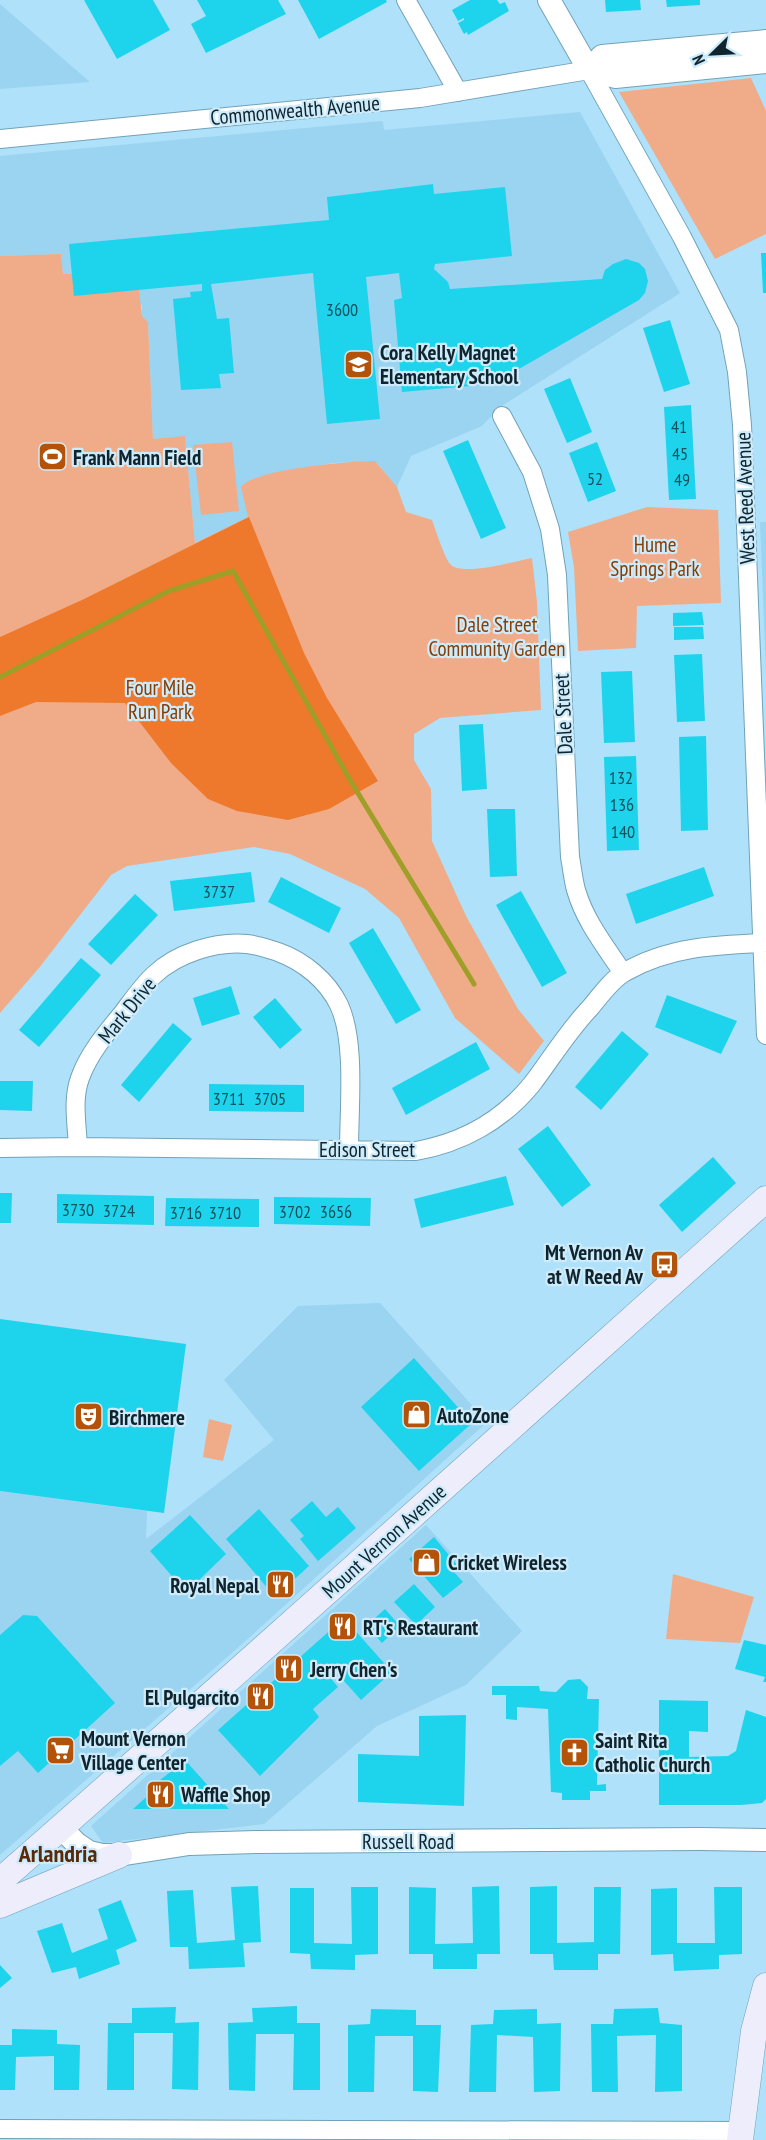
<svg xmlns="http://www.w3.org/2000/svg" width="766" height="2140" viewBox="0 0 766 2140" font-family="'PT Sans Narrow',sans-serif">
  <style>
    .built { fill: #9ad4f1 }
    .green { fill: #f0ac88 }
    .forest { fill: #ee792c }
    .lines { fill: none; stroke-linecap: round; stroke-linejoin: round }
    .stream { stroke: #9e9e28; stroke-width: 5 }
    .building { fill: #1ed4ec }
    .minor-casing { stroke: #71a2b9; stroke-width: 20 }
    .tertiary-casing { stroke: #71a2b9; stroke-width: 24 }
    .secondary-casing { stroke: #71a2b9; stroke-width: 27 }
    .minor { stroke: #fff; stroke-width: 18 }
    .tertiary { stroke: #fff; stroke-width: 22 }
    .secondary { stroke: #eeedfc; stroke-width: 26 }
    .labels { text-anchor: middle; dominant-baseline: central; stroke-width: 4.5; stroke-linejoin: round; paint-order: stroke }
    .number-label { font-size: 18px; fill: #14505d }
    .street-label { font-size: 21px; fill: #10242d; stroke: #cdebfa }
    .poi-label { font-size: 21px; font-weight: bold; fill: #10242d; stroke: #cdebfa; text-anchor: start }
    .park-label { font-size: 21px; fill: #873c02; stroke: #cdebfa }
    .quarter-label { font-size: 24px; font-weight: bold; fill: #58290b; stroke: #cdebfa }
  </style>
  <rect width="100%" height="100%" fill="#afe1fa"/>
  <path class="built" d="M0 4 90 82 0 89Z
    M580 112 680 293 500 407 482 426 411 456 397 487 375 461 333 463 301 468 249 517 195 543 185 437 153 439 148 322 142 316V305L72 274H63L61 254 0 256V156L381 121 383 122 384 130Z
    M760 522H766V672Z
    M380 1303 487 1422 241 1645 0 1855V1491L147 1511 146 1539 274 1440 224 1380 298 1306Z
    M426 1525 522 1631 466 1685 377 1726 264 1824 103 1843 91 1826Z"/>
  <path class="green" d="M751 78 766 111V234L715 259 619 92Z
    M61 254 63 274H72L139 290 142 316 148 322 153 439 185 436 195 543 248 517 241 487C254 469 350 461 375 461L397 487 406 512 432 520C436 531 444 556 450 564 461 577 516 561 532 558L537 602 541 710 440 718 414 734V760L431 789 432 841 466 916 518 1009 544 1041 519 1074 455 1018 399 918 365 889 290 854 254 847 127 866 111 875 39 968 0 1013V256Z
    M232 442 239 511 201 515 193 445Z
    M647 507 718 510 721 603 637 606 636 648 578 651 574 567 568 532Z
    M209 1419 232 1425 223 1461 203 1457Z
    M673 1574 754 1597 740 1643 666 1639Z"/>
  <path class="forest" d="M249 517 304 653 327 698 378 781 329 809 288 820 237 811 208 799 171 763 125 703 36 702 0 716V637L82 600Z"/>
  <g class="lines">
    <path class="stream" d="M0 677 169 591 233 571 350 780 474 984"/>
  </g>
  <path class="building" d="M84 0H153L170 30 117 59Z
    M197 0H278L286 14 206 53 191 24 206 16Z
    M298 0H386L387 2 319 39Z
    M470 0H497L500 4 505 2 509 11 468 35 467 32 464 34 458 23 464 20V18L458 21 452 10Z
    M605 0H640L641 10 606 12Z
    M666 0H700V5L667 7Z
    M433 184 434 194 505 187 512 256 435 264 434 269 448 282 450 289 602 279 605 270 613 264 626 259 639 263 645 269 648 281 645 293 639 300 493 384 402 392 394 300 402 298 399 273 366 277 380 419 327 424 313 273 211 284 217 319 229 318 234 373 219 374 221 388 181 390 173 299 191 297 190 292 202 291V284L74 296 69 244 329 220 327 197Z
    M761 253H766V293H763Z
    M670 320 690 384 664 392 643 328Z
    M570 378 592 432 567 443 544 389Z
    M691 405 696 499 669 500 664 407Z
    M468 440 506 528 481 539 443 451Z
    M597 442 616 491 588 502 569 453Z
    M702 612 704 625 673 626V613Z
    M674 627H703L704 639 674 640Z
    M702 654 705 721 677 722 674 655Z
    M632 671 635 742 604 743 601 672Z
    M483 724 487 789 462 791 459 725Z
    M706 736 708 830 681 831 679 737Z
    M636 756 639 850 607 851 604 757Z
    M487 809H515L517 876 490 877Z
    M704 867 714 896 636 924 626 894Z
    M251 872 255 902 174 911 170 881Z
    M281 877 341 908 329 933 268 902Z
    M521 891 567 973 542 987 496 905Z
    M135 894 158 915 111 965 88 944Z
    M373 928 421 1010 396 1024 349 943Z
    M81 958 101 975 39 1047 19 1030Z
    M231 986 240 1014 202 1026 193 998Z
    M667 995 737 1021 721 1054 655 1027Z
    M275 998 302 1030 280 1049 253 1017Z
    M173 1023 192 1039 139 1102 121 1085Z
    M622 1031 649 1054 601 1110 575 1087Z
    M476 1042 490 1069 406 1115 392 1088Z
    M0 1081H33L32 1111 0 1110Z
    M209 1084 304 1085V1112L209 1111Z
    M548 1126 591 1185 562 1207 518 1149Z
    M713 1157 736 1183 682 1232 659 1205Z
    M506 1176 514 1205 421 1228 414 1199Z
    M0 1193H12L11 1223H0Z
    M57 1194 154 1196V1225L57 1223Z
    M274 1197 371 1198 370 1226 274 1224Z
    M166 1198 259 1199V1227L165 1226Z
    M0 1319 186 1344 164 1513 0 1491Z
    M414 1358 472 1423 419 1471 361 1407Z
    M312 1501 326 1517 338 1507 356 1528 318 1561 300 1539 304 1536 290 1520Z
    M259 1509 309 1566 275 1597 226 1539Z
    M190 1515 226 1554 197 1582 192 1599 150 1551Z
    M434 1537 459 1567 454 1572 463 1582 443 1598 409 1559Z
    M414 1584 435 1607 416 1625 394 1602Z
    M385 1609 400 1626 382 1643 366 1626Z
    M23 1615 37 1616 115 1703 38 1773 18 1751 0 1766V1635Z
    M344 1618 392 1672 361 1700 335 1671 329 1676 338 1687 313 1709 319 1717 260 1776 218 1730Z
    M744 1640 766 1645V1682H763L765 1677 735 1669Z
    M580 1679 588 1687 587 1699H599L597 1785 606 1784V1791H590V1800H562V1793L551 1792 548 1709 517 1707V1720L506 1719V1695H492V1686H539L540 1691 556 1692 568 1680Z
    M659 1700 708 1701V1732L689 1731V1757L728 1756 736 1751 746 1710 766 1717V1799L762 1803 741 1805H659Z
    M466 1715 464 1806 358 1802V1754L419 1756V1716Z
    M185 1760 229 1809H133L161 1784 159 1781Z
    M258 1886 261 1942 243 1943 245 1967 189 1969 188 1947H170L167 1891 193 1890 197 1943 235 1940 231 1887Z
    M499 1886 500 1954H477V1969H433V1954H409V1887L436 1888 435 1944 473 1943 472 1887Z
    M557 1886V1943L594 1942V1887H621L620 1954H598V1970H554L553 1954H530V1887Z
    M351 1887H378V1954L355 1955V1970L311 1969 310 1954 290 1953V1888H314V1943L352 1944Z
    M714 1887H742V1954L719 1955V1969L674 1971 673 1954 651 1955V1889L677 1888V1943H715Z
    M121 1900 137 1941 116 1950 120 1964 79 1979 76 1967 52 1973 37 1931 62 1923 72 1953 108 1939 98 1909Z
    M0 1965 12 1978 0 1988Z
    M297 2006V2023H320V2090H293L294 2034H256L255 2091 229 2090 228 2023 253 2022 252 2008Z
    M176 2007 175 2023 199 2022 198 2090 172 2089 173 2033H134V2090H107L108 2023H132V2008Z
    M658 2008 660 2023 682 2025V2091L655 2092 656 2035 617 2036 618 2092H592L591 2024H613L614 2009Z
    M371 2009 416 2010V2025H441L438 2092 413 2091V2036H375L374 2092H348V2025L370 2024Z
    M537 2009V2024L561 2023 560 2091 534 2092 533 2037 497 2035 496 2092H469L471 2025 493 2024 494 2010Z
    M12 2029 57 2030V2044L80 2045 79 2090H54V2056L16 2057 15 2090H0V2045H12Z"/>
  <g class="lines">
    <defs>
      <path id="minor" d="M406 0 458 92
        M0 139 420 98 589 70 682 237 729 330 737 372 742 425 766 1035
        M502 416 532 472 550 529 557 575 570 857C572 867 573 879 576 890 585 921 605 946 623 973
        M78 1147C77 1124 72 1100 80 1078 88 1055 106 1033 122 1014 132 1001 142 986 154 975 177 953 216 941 247 944 258 945 268 949 278 952 303 961 327 980 339 1005 356 1041 349 1108 349 1149
        M0 1148 78 1147 416 1151C461 1143 502 1121 532 1084 551 1059 568 1031 590 1008 600 996 612 979 625 972 668 947 715 945 763 943
        M0 2129 741 2131"/>
      <path id="tertiary" d="M549 0 589 70
        M589 70 602 56 766 41
        M589 70 615 77 766 62
        M61 1828 77 1844 89 1852 102 1855H119L189 1844 257 1842 700 1839 766 1840"/>
      <path id="secondary" d="M0 1881C257 1656 511 1427 766 1199
        M0 1905 119 1855
        M740 2140 754 2031 766 1986"/>
    </defs>
    <use href="#minor" class="minor-casing"/>
    <use href="#tertiary" class="tertiary-casing"/>
    <use href="#secondary" class="secondary-casing"/>
    <use href="#minor" class="minor"/>
    <use href="#tertiary" class="tertiary"/>
    <use href="#secondary" class="secondary"/>
  </g>
  <defs>
    <symbol id="school-square" viewBox="-11 -11 22 22"><rect x="-9" y="-9" width="18" height="18" rx="4" fill="#b3530a" stroke="#cdebfa"/><path d="M0-5L7-2L0 1L-7-2ZM-4 1L0 2.5L4 1V4Q0 6-4 4Z" fill="#fff"/></symbol>
    <symbol id="stadium-square" viewBox="-11 -11 22 22"><rect x="-9" y="-9" width="18" height="18" rx="4" fill="#b3530a" stroke="#cdebfa"/><path d="M0-5a6.5 5 0 1 0 0 10a6.5 5 0 1 0 0-10ZM-3.5-1.8h7v3.6h-7Z" fill="#fff"/></symbol>
    <symbol id="bus-square" viewBox="-11 -11 22 22"><rect x="-9" y="-9" width="18" height="18" rx="4" fill="#b3530a" stroke="#cdebfa"/><path d="M-5-6H5V4H4V6H2V4H-2V6H-4V4H-5ZM-3.5-4V0h7V-4ZM-3.5 1.2v1.5H-2V1.2ZM2 1.2v1.5H3.5V1.2Z" fill="#fff"/></symbol>
    <symbol id="shop-square" viewBox="-11 -11 22 22"><rect x="-9" y="-9" width="18" height="18" rx="4" fill="#b3530a" stroke="#cdebfa"/><path d="M-5-2.5h2.3a2.7 3.5 0 0 1 5.4 0H5L5.5 6h-11ZM-1.5-2.5h3a1.5 2.3 0 0 0-3 0Z" fill="#fff"/></symbol>
    <symbol id="theatre-square" viewBox="-11 -11 22 22"><rect x="-9" y="-9" width="18" height="18" rx="4" fill="#b3530a" stroke="#cdebfa"/><path d="M-5-5.5Q0-4 5-5.5V0Q5 5 0 6Q-5 5-5 0ZM-3.3-2.5H-1v1.5H-3.3ZM1-2.5H3.3v1.5H1ZM-2.8 1Q0 5.5 2.8 1Z" fill="#fff"/></symbol>
    <symbol id="restaurant-square" viewBox="-11 -11 22 22"><rect x="-9" y="-9" width="18" height="18" rx="4" fill="#b3530a" stroke="#cdebfa"/><path d="M-5-6h1v4h1v-4h1v4h1v-4h1v5L-1.5 .5V6h-2V.5L-5-1ZM5-6V6H3V1.5H1.5Q1.5-4 5-6Z" fill="#fff"/></symbol>
    <symbol id="supermarket-square" viewBox="-11 -11 22 22"><rect x="-9" y="-9" width="18" height="18" rx="4" fill="#b3530a" stroke="#cdebfa"/><path d="M-6-5.5h2.5l.6 2H6L4.5 2H-2.5L-4.4-4H-6ZM-1.5 3.2a1.3 1.3 0 1 0 .1 0ZM3 3.2a1.3 1.3 0 1 0 .1 0Z" fill="#fff"/></symbol>
    <symbol id="church-square" viewBox="-11 -11 22 22"><rect x="-9" y="-9" width="18" height="18" rx="4" fill="#b3530a" stroke="#cdebfa"/><path d="M-1.2-6h2.4v3.5h3.3v2.4h-3.3V6h-2.4V-.1h-3.3v-2.4h3.3Z" fill="#fff"/></symbol>
  </defs>
  <g fill-rule="evenodd">
    <use href="#school-square" x="342" y="348" width="33" height="33"/>
    <use href="#stadium-square" x="36" y="440" width="33" height="33"/>
    <use href="#bus-square" x="648" y="1248" width="33" height="33"/>
    <use href="#shop-square" x="400" y="1398" width="33" height="33"/>
    <use href="#theatre-square" x="72" y="1400" width="33" height="33"/>
    <use href="#shop-square" x="410" y="1546" width="33" height="33"/>
    <use href="#restaurant-square" x="264" y="1568" width="33" height="33"/>
    <use href="#restaurant-square" x="326" y="1610" width="33" height="33"/>
    <use href="#restaurant-square" x="272" y="1652" width="33" height="33"/>
    <use href="#restaurant-square" x="244" y="1680" width="33" height="33"/>
    <use href="#supermarket-square" x="44" y="1734" width="33" height="33"/>
    <use href="#church-square" x="558" y="1736" width="33" height="33"/>
    <use href="#restaurant-square" x="144" y="1778" width="33" height="33"/>
  </g>
  <g class="labels">
    <g class="number-label">
      <text x="342" y="309">3600</text>
      <text x="679" y="426">41</text>
      <text x="680" y="453">45</text>
      <text x="595" y="478">52</text>
      <text x="682" y="479">49</text>
      <text x="621" y="777">132</text>
      <text x="622" y="804">136</text>
      <text x="623" y="831">140</text>
      <text x="219" y="891">3737</text>
      <text x="229" y="1098">3711</text>
      <text x="270" y="1098">3705</text>
      <text x="78" y="1209">3730</text>
      <text x="119" y="1210">3724</text>
      <text x="295" y="1211">3702</text>
      <text x="336" y="1211">3656</text>
      <text x="186" y="1212">3716</text>
      <text x="225" y="1212">3710</text>
    </g>
    <g class="street-label">
      <text transform="translate(295 110) rotate(-5)">Commonwealth Avenue</text>
      <text transform="translate(745 498) rotate(-92)">West Reed Avenue</text>
      <text transform="translate(563 714) rotate(-93)">Dale Street</text>
      <text transform="translate(127 1010) rotate(-51)">Mark Drive</text>
      <text x="367" y="1149">Edison Street</text>
      <text transform="translate(384 1541) rotate(-42)">Mount Vernon Avenue</text>
      <text x="408" y="1841">Russell Road</text>
    </g>
    <g class="poi-label">
      <text x="380" y="352">Cora Kelly Magnet<tspan x="380" dy="24">Elementary School</tspan></text>
      <text x="73" y="457">Frank Mann Field</text>
      <text x="643" y="1252" text-anchor="end">Mt Vernon Av<tspan x="643" dy="24">at W Reed Av</tspan></text>
      <text x="437" y="1415">AutoZone</text>
      <text x="109" y="1417">Birchmere</text>
      <text x="448" y="1562">Cricket Wireless</text>
      <text x="259" y="1585" text-anchor="end">Royal Nepal</text>
      <text x="363" y="1627">RT's Restaurant</text>
      <text x="310" y="1669">Jerry Chen's</text>
      <text x="239" y="1697" text-anchor="end">El Pulgarcito</text>
      <text x="81" y="1738">Mount Vernon<tspan x="81" dy="24">Village Center</tspan></text>
      <text x="595" y="1740">Saint Rita<tspan x="595" dy="24">Catholic Church</tspan></text>
      <text x="181" y="1794">Waffle Shop</text>
    </g>
    <g class="park-label">
      <text x="655" y="544">Hume<tspan x="655" dy="24">Springs Park</tspan></text>
      <text x="497" y="624">Dale Street<tspan x="497" dy="24">Community Garden</tspan></text>
      <text x="160" y="687">Four Mile<tspan x="160" dy="24">Run Park</tspan></text>
    </g>
    <g class="quarter-label">
      <text x="58" y="1853">Arlandria</text>
    </g>
  </g>
  <g transform="translate(712 54) rotate(246)" stroke="#cdebfa" stroke-width="4.5" paint-order="stroke">
  <path d="M0-4.5L10 22L0 15L-10 22Z" fill="#10242d"/>
  <text y="-9" font-size="16" font-weight="bold" text-anchor="middle" fill="#10242d">N</text>
  </g>
</svg>
